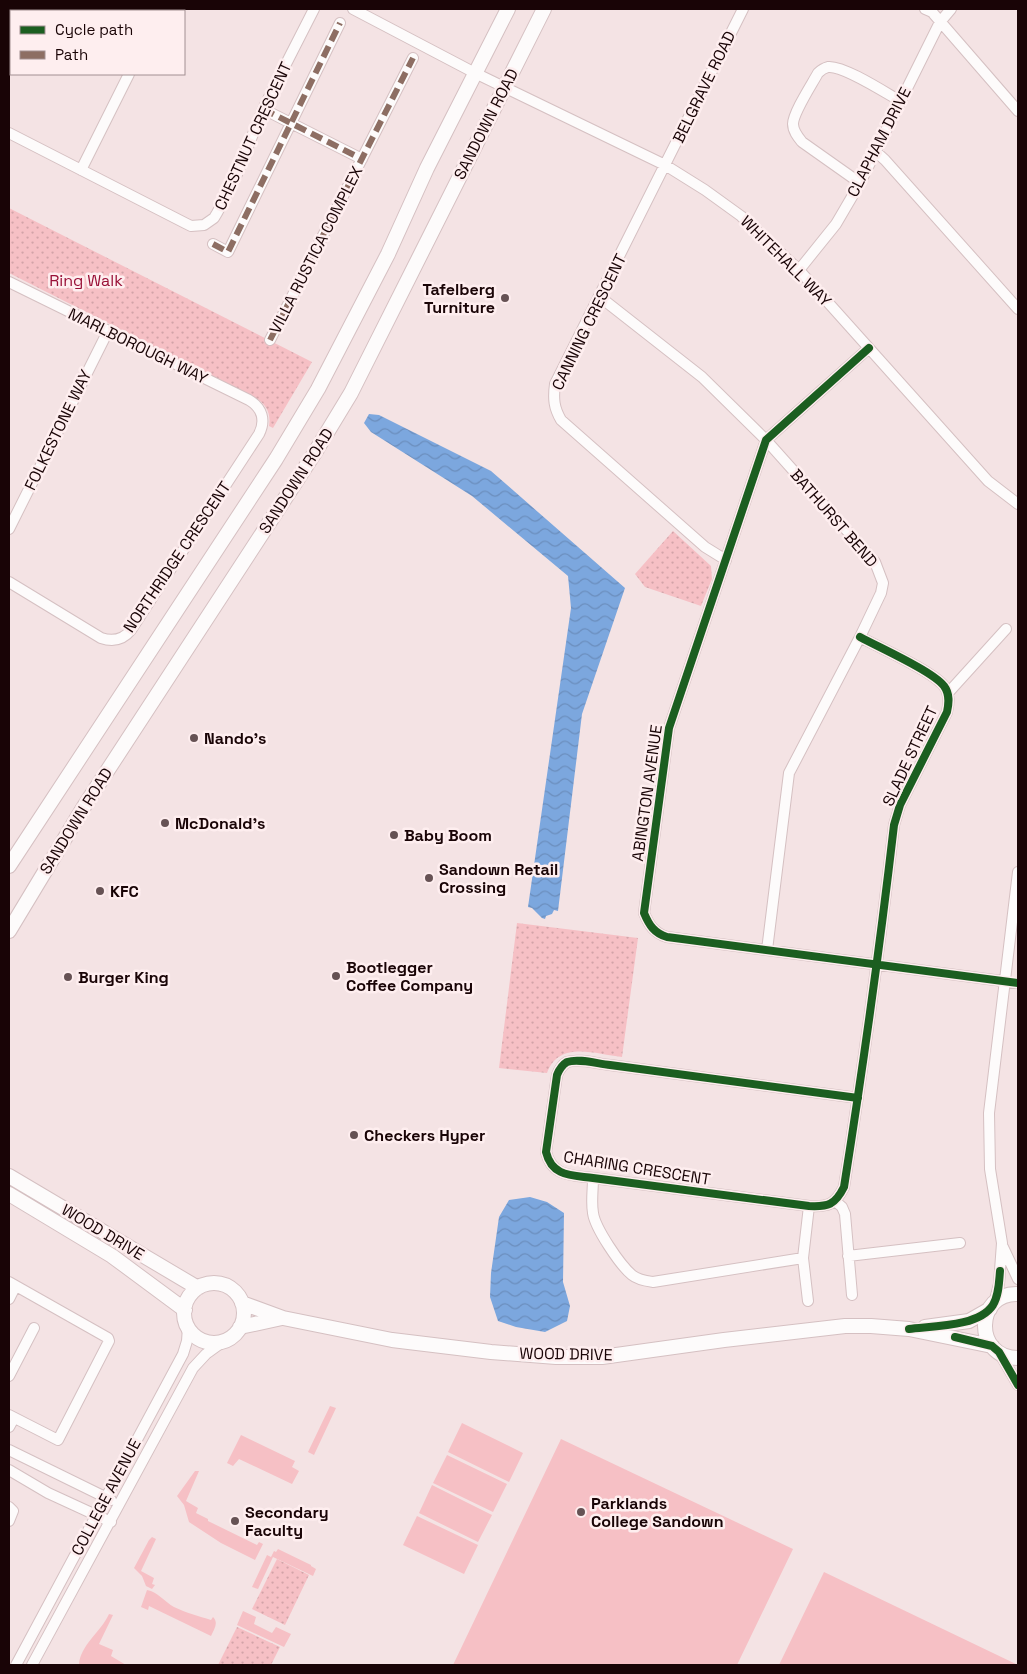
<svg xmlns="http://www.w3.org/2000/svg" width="1027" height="1674" viewBox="0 0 1027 1674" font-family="'Space Grotesk',sans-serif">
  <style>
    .park { fill: url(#park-dots) }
    .garden { fill: #f6c0c5 }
    .water { fill: url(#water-waves) }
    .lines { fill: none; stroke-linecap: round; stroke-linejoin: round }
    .street-casing { stroke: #d5c0c2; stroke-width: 12 }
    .secondary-casing { stroke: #d5c0c2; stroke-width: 16 }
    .street { stroke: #fdfbfb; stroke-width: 10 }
    .secondary { stroke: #fdfbfb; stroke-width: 14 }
    .quiet { stroke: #8d6e63; stroke-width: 6; stroke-dasharray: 12 6; stroke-linecap: butt }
    .cycleway-casing { stroke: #feeeef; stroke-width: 11 }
    .cycleway { stroke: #1b5e20; stroke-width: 8 }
    .poi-dot { fill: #665254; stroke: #feeeef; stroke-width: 2 }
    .labels { text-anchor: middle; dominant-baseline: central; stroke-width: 5; stroke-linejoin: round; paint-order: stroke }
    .street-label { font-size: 16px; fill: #190406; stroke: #feeeef }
    .park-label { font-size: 16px; fill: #991037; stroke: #feeeef }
    .poi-label { font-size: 16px; font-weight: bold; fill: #190406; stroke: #feeeef; text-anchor: start }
  </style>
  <defs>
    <pattern id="park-dots" width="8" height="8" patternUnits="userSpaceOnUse" patternTransform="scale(1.25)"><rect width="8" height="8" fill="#f6c0c5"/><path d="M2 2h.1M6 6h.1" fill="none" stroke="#d2a3a8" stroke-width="1.8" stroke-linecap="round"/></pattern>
    <pattern id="water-waves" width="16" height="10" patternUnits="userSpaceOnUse" patternTransform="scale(1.25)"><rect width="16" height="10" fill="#7ca7de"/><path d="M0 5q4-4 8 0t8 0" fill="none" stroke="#6b8ebd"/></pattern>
  </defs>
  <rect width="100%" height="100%" fill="#f4e3e4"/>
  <path class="park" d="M9 208 312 362 273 428 269 426C271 414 267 405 256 398L9 273Z
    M673 531 711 566 712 579 701 606 645 587 635 574Z
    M517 923 638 938 622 1057C595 1054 559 1040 547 1073L499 1068Z
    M277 1559 309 1575 285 1625 252 1609Z
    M237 1627 280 1647 271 1665H218Z"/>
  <path class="garden" d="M330 1406 336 1408 314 1455 308 1452Z
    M462 1423 523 1453 509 1482 448 1452Z
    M241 1435 295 1461 292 1467 299 1471 292 1484 239 1459 233 1466 227 1463Z
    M561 1439 793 1549 737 1665H453Z
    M447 1455 507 1484 493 1512 433 1483Z
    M195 1471H199L186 1501 198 1508 196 1513 208 1519V1521L257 1545 259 1542 263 1544 255 1560 221 1543 189 1522 184 1505 177 1496Z
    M432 1485 492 1515 478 1542 419 1513Z
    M417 1516 478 1545 464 1574 403 1545Z
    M152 1537 156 1539 141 1571 154 1578 152 1584 155 1585 152 1589 146 1586 142 1576 134 1568 149 1540Z
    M278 1549 311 1565V1566L316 1569 313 1576 273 1557 258 1589 252 1587 267 1555 271 1557 274 1551 276 1552Z
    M824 1572 1018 1665H779Z
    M147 1590C158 1592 165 1602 174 1607 186 1613 199 1616 211 1620L213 1617C219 1623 214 1629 211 1636L149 1606 148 1610 141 1607Z
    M243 1611 256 1617 254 1624 272 1633 276 1627 291 1634 284 1647 237 1625Z
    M109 1614 113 1615 99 1644 113 1650 111 1656 126 1665H79C80 1645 101 1632 109 1614Z"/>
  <path class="water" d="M369 414 379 415 491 471 625 588 582 714 558 911 554 910 552 914 546 916 545 919 542 918 532 908 528 907 571 608 568 576 472 496 371 432 364 423Z
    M530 1197 547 1202 564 1213 563 1282 570 1306 567 1321 545 1332 516 1327 498 1321 490 1297 491 1273 499 1217 509 1200Z"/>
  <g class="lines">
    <defs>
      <path id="street" d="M76 9 79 11
        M353 9 475 73 665 165 705 190 741 216 799 270 988 481 1018 504
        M925 9 932 12 1018 111
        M263 109 362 159
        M9 133 185 223 191 226 204 225 214 218 217 213 235 179 263 109 314 9
        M875 151 885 160 1018 309
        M81 170 129 74
        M860 183 802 142C798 137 793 131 793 124 793 113 812 84 818 73 821 70 824 68 828 67 843 65 886 93 900 101
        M213 244 228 252 340 23
        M799 270 836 224 860 183 940 22 951 9
        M9 282 249 400C262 408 266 420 259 434L131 630C123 640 113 642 101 638L9 582
        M600 297 702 377 766 440 875 562 883 583 881 593 860 637 789 773 767 950
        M270 340 413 58
        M869 348 766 440 669 728 644 913C649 925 654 933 667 937L1018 983
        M9 529 108 331
        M726 560 705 547 561 420C554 408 553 399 555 384L743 9
        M948 693 1006 629
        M858 1098 610 1065C598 1064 579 1058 567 1062 562 1065 559 1070 557 1075L546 1152C552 1177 572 1175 593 1178L809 1206C828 1207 835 1205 844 1187 863 1067 880 946 894 825L900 805 947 712C949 703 950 694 944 686 932 671 880 648 860 637
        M593 1178C593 1190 591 1202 593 1213 595 1228 620 1265 632 1275 638 1280 646 1281 653 1282L803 1258
        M835 1201 842 1207 845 1214 852 1295
        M1003 1247 1018 1279
        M848 1256 960 1243
        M9 1282 108 1338 109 1341 58 1440 9 1415
        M9 1299 15 1287
        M808 1301 803 1258 809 1206
        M994 1304 999 1284 1002 1243 990 1169 989 1113 1018 872
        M999 1352 1018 1385
        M9 1376 34 1328
        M9 1427 14 1418
        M9 1450 111 1500
        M9 1470 48 1493 111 1522
        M9 1507 13 1511 9 1521
        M16 1665 183 1354 187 1341 188 1327
        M32 1665 193 1368 206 1354 224 1341"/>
      <path id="secondary" d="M9 866 276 459 318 389 388 254 427 168 508 9
        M9 931 85 805 314 454 351 393 544 9
        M9 1176 198 1288
        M9 1194 112 1256 185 1310
        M184 1313a30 30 0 1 1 60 0a30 30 0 1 1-60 0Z
        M1018 1294C975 1292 973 1358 1018 1358
        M242 1303 283 1318 392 1340 491 1352 556 1357H602L724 1340 845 1326H871L909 1329 992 1346
        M240 1327 282 1318
        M925 1327 969 1321 990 1309"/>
    </defs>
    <use href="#street" class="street-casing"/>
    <use href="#secondary" class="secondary-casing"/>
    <use href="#street" class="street"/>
    <use href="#secondary" class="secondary"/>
    <path class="quiet" d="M263 109 362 159
      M213 244 228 252 340 23
      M270 340 413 58"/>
    <defs>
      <path id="cycleway" d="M869 348 766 440 669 728 644 913C649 925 654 933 667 937L1018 983
        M858 1098 610 1065C598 1064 579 1058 567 1062 562 1065 559 1070 557 1075L546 1152C552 1177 572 1175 593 1178L809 1206C828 1207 835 1205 844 1187 863 1067 880 946 894 825L900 805 947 712C949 703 950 694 944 686 932 671 880 648 860 637
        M909 1329C932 1326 979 1327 993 1305 999 1295 999 1282 1000 1271
        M955 1337 992 1346 999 1352 1018 1385"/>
    </defs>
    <use href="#cycleway" class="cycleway-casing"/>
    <use href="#cycleway" class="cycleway"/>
  </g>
  <g class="poi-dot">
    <circle cx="505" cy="298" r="5"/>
    <circle cx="194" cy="738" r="5"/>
    <circle cx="165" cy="823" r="5"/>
    <circle cx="394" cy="835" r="5"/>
    <circle cx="429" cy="878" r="5"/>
    <circle cx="100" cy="891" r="5"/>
    <circle cx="336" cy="976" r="5"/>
    <circle cx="68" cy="977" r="5"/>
    <circle cx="354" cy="1135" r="5"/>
    <circle cx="581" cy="1512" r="5"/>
    <circle cx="235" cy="1521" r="5"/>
  </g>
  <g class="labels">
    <g class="street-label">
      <text transform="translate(704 87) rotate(-64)">BELGRAVE ROAD</text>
      <text transform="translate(486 124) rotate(-63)">SANDOWN ROAD</text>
      <text transform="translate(253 136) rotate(-65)">CHESTNUT CRESCENT</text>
      <text transform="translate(879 142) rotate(-63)">CLAPHAM DRIVE</text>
      <text transform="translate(316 250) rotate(-63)">VILLA RUSTICA COMPLEX</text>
      <text transform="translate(786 261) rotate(45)">WHITEHALL WAY</text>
      <text transform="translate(589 322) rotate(-64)">CANNING CRESCENT</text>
      <text transform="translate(138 346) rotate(26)">MARLBOROUGH WAY</text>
      <text transform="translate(58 430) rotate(-64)">FOLKESTONE WAY</text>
      <text transform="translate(296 481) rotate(-57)">SANDOWN ROAD</text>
      <text transform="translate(834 518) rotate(49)">BATHURST BEND</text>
      <text transform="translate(177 557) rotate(-56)">NORTHRIDGE CRESCENT</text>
      <text transform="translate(910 756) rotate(-65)">SLADE STREET</text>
      <text transform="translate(647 793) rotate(-82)">ABINGTON AVENUE</text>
      <text transform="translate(76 821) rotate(-58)">SANDOWN ROAD</text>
      <text transform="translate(637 1168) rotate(9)">CHARING CRESCENT</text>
      <text transform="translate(103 1232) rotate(31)">WOOD DRIVE</text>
      <text transform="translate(566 1354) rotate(1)">WOOD DRIVE</text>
      <text transform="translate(106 1497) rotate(-62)">COLLEGE AVENUE</text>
    </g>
    <g class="park-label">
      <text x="86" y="280">Ring Walk</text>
    </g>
    <g class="poi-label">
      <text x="495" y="289" text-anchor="end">Tafelberg<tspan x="495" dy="18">Turniture</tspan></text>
      <text x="204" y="738">Nando's</text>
      <text x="175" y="823">McDonald's</text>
      <text x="404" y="835">Baby Boom</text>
      <text x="439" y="869">Sandown Retail<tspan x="439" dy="18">Crossing</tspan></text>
      <text x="110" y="891">KFC</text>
      <text x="346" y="967">Bootlegger<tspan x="346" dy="18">Coffee Company</tspan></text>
      <text x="78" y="977">Burger King</text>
      <text x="364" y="1135">Checkers Hyper</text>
      <text x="591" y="1503">Parklands<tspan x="591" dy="18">College Sandown</tspan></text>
      <text x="245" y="1512">Secondary<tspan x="245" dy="18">Faculty</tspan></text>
    </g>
  </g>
  <rect width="1027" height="1674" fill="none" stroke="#190406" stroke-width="20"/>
  <rect x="10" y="10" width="175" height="65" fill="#feeeef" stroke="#a29092"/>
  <rect x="20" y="26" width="25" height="8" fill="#1b5e20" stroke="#a29092"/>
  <text x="55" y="35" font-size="15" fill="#190406">Cycle path</text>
  <rect x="20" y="51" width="25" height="8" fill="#8d6e63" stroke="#a29092"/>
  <text x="55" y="60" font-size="15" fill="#190406">Path</text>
</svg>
